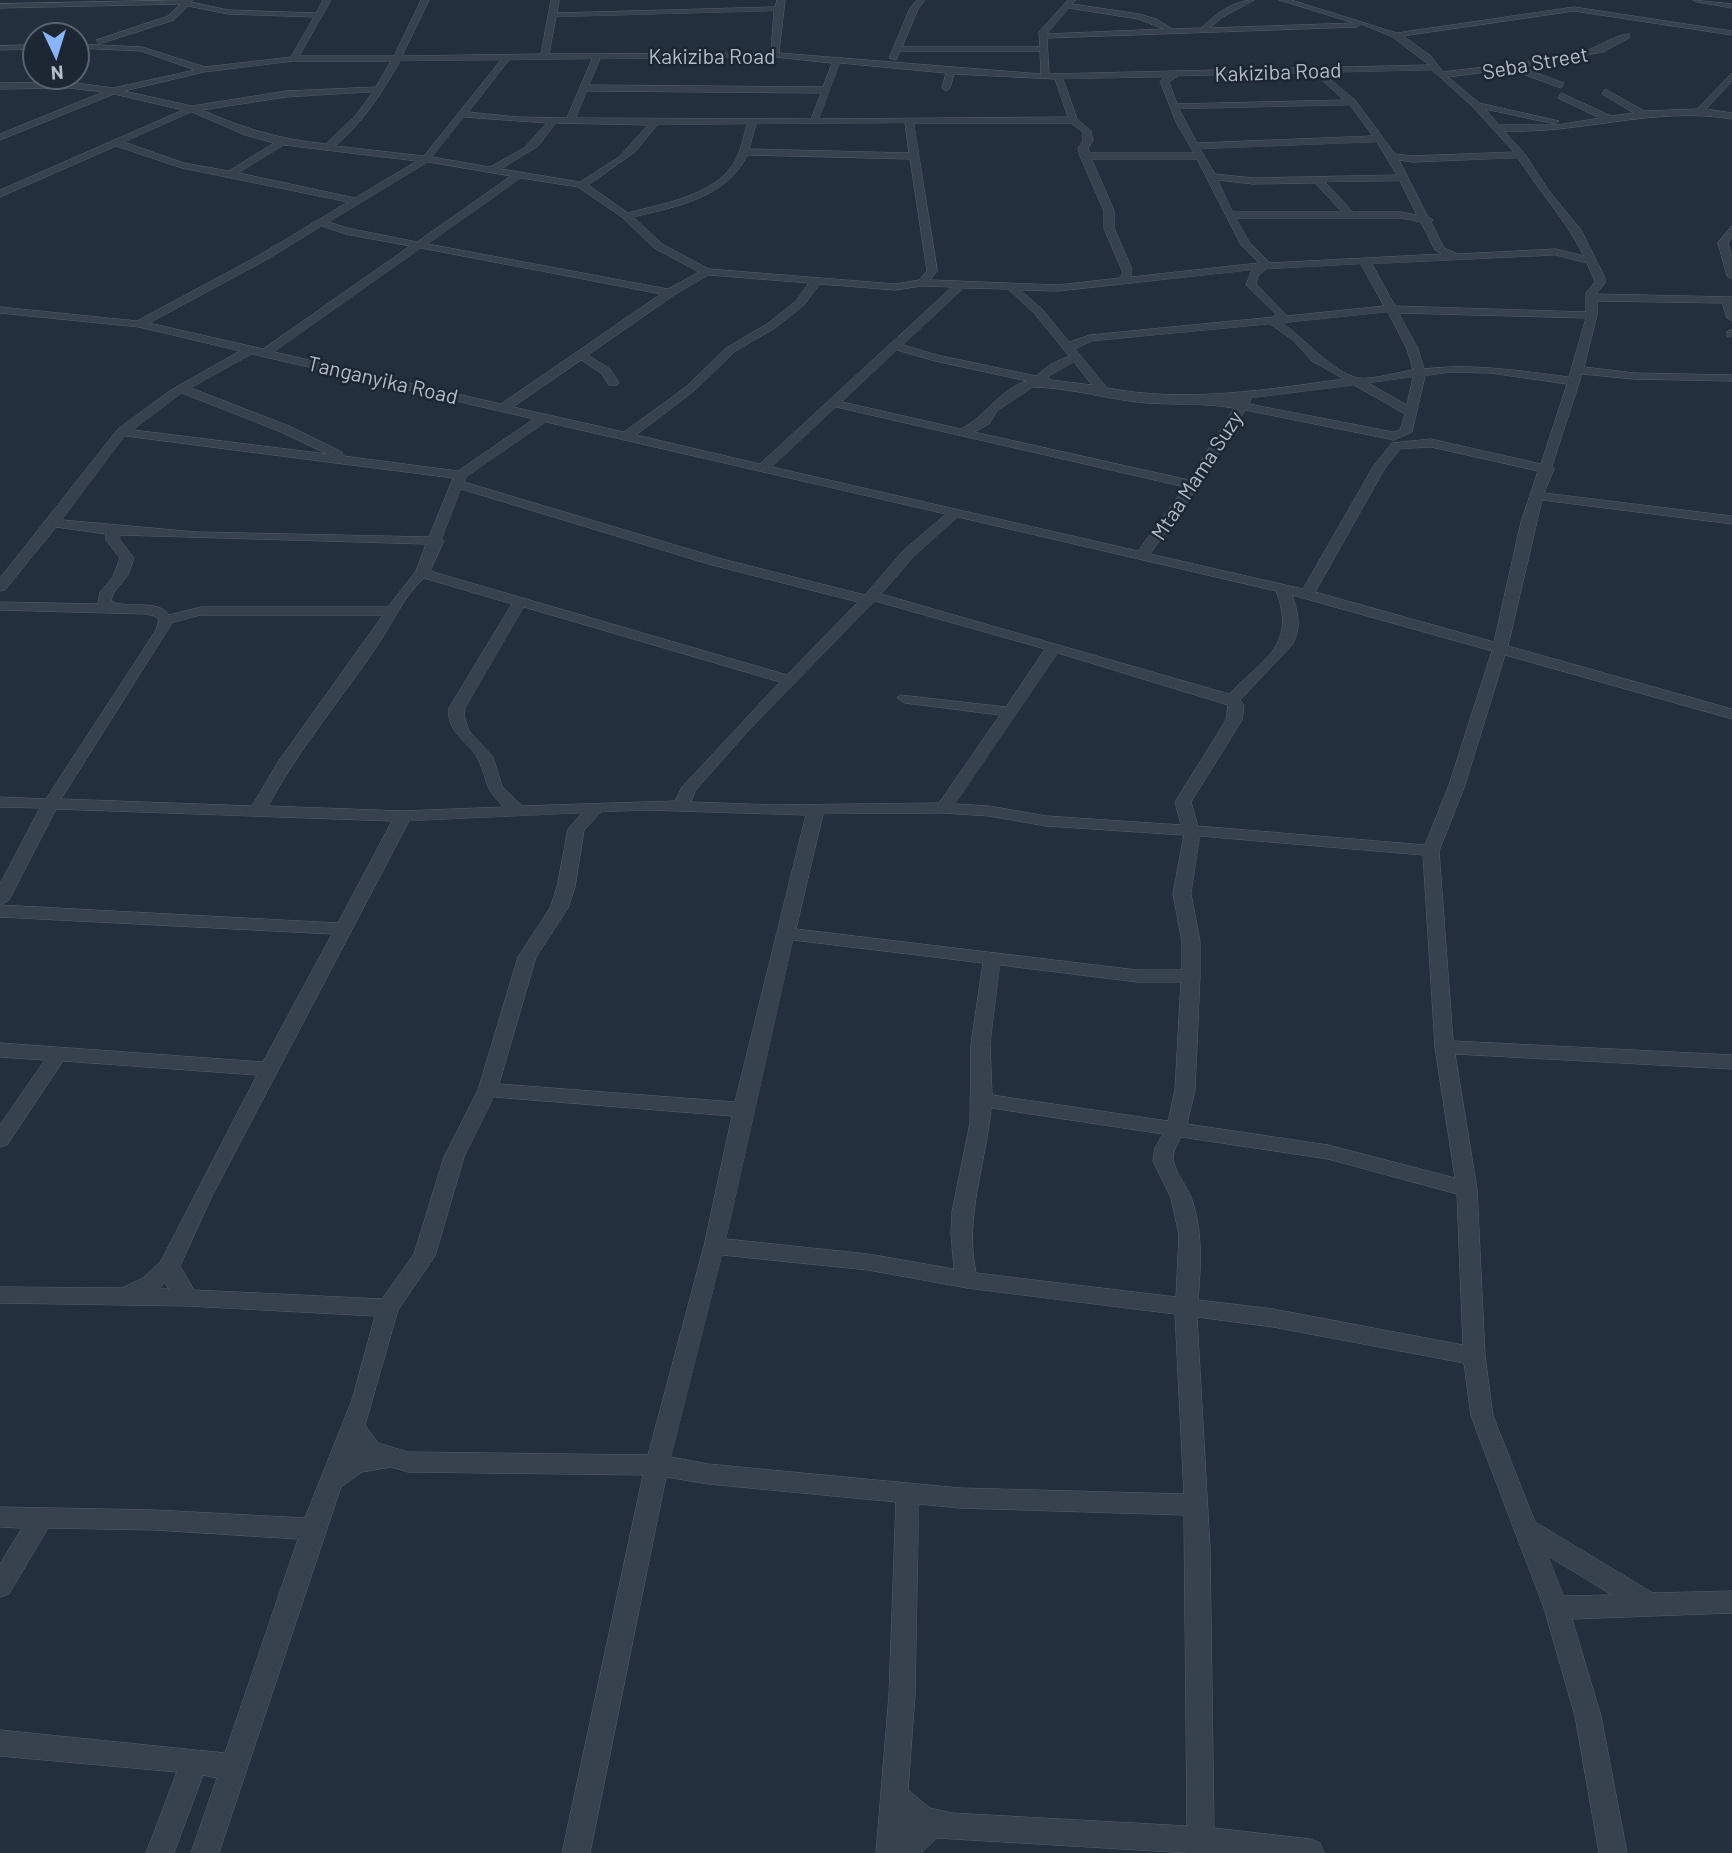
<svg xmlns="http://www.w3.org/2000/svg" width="1732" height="1853" viewBox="0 0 1732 1853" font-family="Barlow,sans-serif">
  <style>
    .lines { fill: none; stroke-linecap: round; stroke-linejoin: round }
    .street-casing { stroke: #565f6c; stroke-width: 1 }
    .street { fill: #38414e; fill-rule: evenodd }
    .labels { text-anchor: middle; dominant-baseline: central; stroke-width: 5; stroke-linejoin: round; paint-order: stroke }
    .far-street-label { font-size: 21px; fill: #b4bcc9; stroke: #1d2633 }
  </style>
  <rect width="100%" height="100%" fill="#242f3e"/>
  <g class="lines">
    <defs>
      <path id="street" d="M193 0 191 2 228 10 316 13 323 0H331L299 56H394L421 0H429L402 56 541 54 551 0H559L557 13 775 7 777 0H785L779 53 1041 74 1040 51H900L896 60 889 58 910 8 917 0H925L918 9 902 47H1040L1039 32 1068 0H1076L1072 4 1139 14 1156 19 1173 29 1201 28C1215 15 1233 0 1254 0L1221 18 1210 28 1354 23 1279 0H1291L1397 33 1574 7 1732 31V35L1574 11 1403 36 1430 55 1443 72C1490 66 1537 62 1584 51 1598 48 1615 34 1629 34V38L1603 52 1520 67 1564 83 1561 88 1509 69 1448 77 1479 103 1559 121 1555 124 1485 109 1499 125H1557L1600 118 1558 98 1561 93 1611 116 1634 113 1602 94 1605 89 1644 111 1697 109 1732 73V81L1706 109 1732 113V119C1654 106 1582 134 1504 131L1524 153 1549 191 1581 230 1605 278V283L1596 294 1732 297V321L1727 318 1722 303 1597 301V315L1584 367 1634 373 1732 375V381L1634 379 1582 374 1552 466 1554 469 1544 493 1732 516V524L1542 500 1508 646 1732 709V719L1505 655 1465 785 1439 851 1453 1041 1732 1055V1069L1455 1054 1477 1189 1485 1356 1493 1416 1535 1522 1653 1593 1732 1591V1613L1572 1619 1601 1716 1627 1853H1599L1575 1716 1544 1608 1471 1416 1464 1363 1273 1327 1197 1317 1210 1548 1214 1828 1310 1839 1320 1843 1324 1853H1189L937 1838 921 1853H876L889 1695 896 1502 708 1484 666 1477 590 1853H562L643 1475 408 1472 391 1467 362 1472 341 1487 219 1853H191L217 1778 203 1775 174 1853H146L177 1772 0 1756V1730L225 1753 298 1539 155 1530 48 1528 9 1594 0 1597V1564L22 1528 0 1527V1507L155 1510 305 1518 352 1400 375 1316 188 1306 0 1303V1287L122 1288 143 1278 161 1261 257 1075 63 1061 7 1145 0 1147V1125L45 1060 0 1057V1043L263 1062 332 934 0 917V905L338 923 392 821 56 809 9 900 0 905V884L40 808 0 807V797L46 799 156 630 159 620 155 616 145 614 0 610V602L98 604 100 592 113 577 120 558 106 540V534L56 527 5 590 0 591V578L118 429 171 390 240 351 139 327 0 313V307L137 321 258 256 348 202 182 168 116 146 0 197V190L183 110 114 94 0 140V134L103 92 69 88 0 89V83L69 82 113 88 195 70 141 51 77 48V44L142 47 205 67 291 57 314 17 228 14 188 6 174 20 99 44 96 40 168 16 180 4 0 8V4ZM1069 8 1138 19 1164 29 1047 34ZM774 11 771 53 549 54 556 17ZM1361 24 1393 37 1429 65 1049 74 1047 38 1357 27ZM775 57 832 63 823 87 589 85 600 59ZM592 59 567 118 516 117 468 112 509 60ZM501 60 424 156 335 146C364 121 382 93 400 61ZM294 61H391L376 87 286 91 192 106 124 91 204 72ZM840 63 946 73 942 88 946 91 950 88 954 74 1055 79 1068 117 819 119ZM1432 70 1472 106 1514 152 1412 156 1395 154 1355 100 1325 75 1322 80 1344 100 1177 104 1169 82 1178 76ZM1165 77 1160 81 1176 122 1194 153H1090L1088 148 1093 141 1091 131 1077 119 1063 79ZM587 91 821 93 811 119 576 118ZM373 92 356 115 326 144C279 139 245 129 202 110L286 97ZM1350 105 1373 136 1197 143 1179 109ZM192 112 245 135 274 143 229 171 184 163 124 142ZM464 117 547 123 524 148 490 167 432 157ZM556 123 648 125 619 157 580 182 501 169 538 146ZM905 123 909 153 749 149 756 124ZM914 123H1071L1083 132V141L1078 148 1080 156 1104 211V228L1123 273 1120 278 1058 285 930 280 937 271ZM747 124C743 140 740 157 729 170 706 197 661 204 628 213L588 185 635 152 657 125ZM1377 142 1397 175 1253 178 1215 174 1200 149ZM284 145 417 161 355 198 239 173ZM747 155 910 159 927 271 919 280 895 284 709 269 662 244 633 217C674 207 728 198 747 155ZM1518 158C1539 191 1566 220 1584 256L1556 249 1458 254 1444 248 1431 222 1433 220 1428 217 1399 160 1412 162ZM1092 159H1197L1241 245 1259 263 1131 277V267L1114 228V211ZM428 162 511 176 417 242 347 228 329 222ZM521 178 578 187 623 218 654 248 699 272 668 289 428 244ZM1218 180 1253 184 1315 183 1342 212H1233ZM1400 181 1417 215 1401 212H1353L1325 182ZM1236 218H1401L1421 222 1435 250 1442 254 1270 263 1250 243ZM322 226 345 234 410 246 263 349 149 323 266 260ZM421 248 661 294 501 404 274 352ZM1556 255 1587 263 1595 282 1586 293V312L1395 306 1372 264ZM1361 264 1384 306 1287 316 1256 284 1258 276 1266 269ZM1252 270 1246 285 1276 314 1274 317 1090 335 1069 342 1042 309 1020 290 1058 291ZM709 275 809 283 796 301 767 324 726 348 686 387 624 432 513 407 581 360 601 373 609 385H617L619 383 610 369 588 355 674 295ZM820 284 895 290 922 286 952 287 760 464 636 435 694 391 734 352 775 328 804 305ZM964 288 1008 289 1034 313 1069 356 1051 364 1036 376 937 355 903 345ZM1388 312 1407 349 1413 370C1399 372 1371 380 1358 378 1333 373 1303 337 1282 323ZM1399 313 1586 318 1569 377C1520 371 1473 363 1424 369L1418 349ZM1270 324 1293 340 1312 361 1344 379C1264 390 1187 403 1107 388L1075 349 1091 341ZM897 350 935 361 1027 381C1000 389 986 416 961 429L842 402ZM252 354 534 419 458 471 343 456 342 452 289 426 191 388ZM1074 362 1092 385 1051 380 1048 377ZM1451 372 1490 373 1567 384 1541 464 1431 439 1392 443 1373 467 1303 589 1150 554 1199 485 1245 410 1394 440 1412 432 1425 376ZM1413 377 1407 405 1368 383ZM1354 385 1405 414 1400 430 1393 432 1249 404 1251 398ZM1033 387C1074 388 1109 400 1147 403 1177 405 1206 403 1234 408L1189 480 974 432 989 424 997 411ZM182 393 281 432 327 454 133 430ZM836 407 1185 487 1138 551 772 467ZM546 422 946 514 903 551 865 595 722 559 464 482 466 477ZM125 436 453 478 429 537 196 532 62 520ZM1431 447 1538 471 1521 522 1494 642 1315 592 1385 468 1400 449ZM461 489 712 565 858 602 787 675 430 571 444 541 442 539ZM958 517 1276 591C1297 645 1264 658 1229 694L881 594 913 557ZM120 535 426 544 416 571 388 607H201L169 615C157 598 128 610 111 601L114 592 128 575 134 558 120 540ZM424 578 512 604 449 708C446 733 468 740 478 759 490 784 481 784 504 807L403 811 268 806C298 750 339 702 375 649 391 626 403 597 424 578ZM1292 595 1492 651 1449 785 1425 845 1198 826 1191 802 1242 720 1244 705 1240 700 1292 645C1302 628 1298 612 1292 595ZM875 601 1045 649 1006 707 900 695 897 698 905 703 1000 715 939 803 775 805 691 802 695 791 747 732ZM524 607 780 682 682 787 675 801 522 806 502 786 493 757 469 731 464 716 465 708ZM201 615H383L278 762 252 806 61 799 172 623ZM1058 653 1228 705 1226 720 1175 802 1181 825 1046 816 989 806 955 804ZM646 810 806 815 735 1102 499 1084 536 957 568 908 575 887 584 830 601 812ZM582 813 568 829 557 887 550 908 518 957 478 1090 444 1157 414 1254 382 1299 194 1290 180 1266 211 1198 409 821ZM944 813 989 816 1046 826 1184 835 1173 894 1182 942V970H1137L796 929 823 814ZM1200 836 1423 855 1435 1047 1455 1178 1328 1145 1187 1124 1195 1090 1200 976V942L1191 894ZM793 940 983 963 971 1044 970 1123 952 1212 951 1234 954 1269 868 1254 726 1239ZM1000 965 1137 982H1181L1175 1090 1168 1121 992 1095 990 1044ZM494 1097 732 1116 704 1246 648 1455 408 1452 378 1443 365 1425 398 1310 435 1256 464 1157ZM991 1108 1163 1134 1155 1148 1153 1161 1171 1198 1179 1235 1176 1297 976 1273C964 1217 986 1164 991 1108ZM1181 1137 1328 1159 1457 1194 1463 1345 1273 1309 1198 1300C1201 1266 1203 1229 1191 1197 1186 1185 1177 1175 1174 1163 1171 1154 1177 1145 1181 1137ZM722 1255 868 1270 967 1288 1175 1314 1184 1494 960 1488 708 1464 671 1457ZM165 1283 169 1289H159ZM919 1504 960 1508 1184 1515 1187 1826 952 1813 930 1808 908 1790 915 1695ZM1548 1556 1612 1595 1564 1596Z
        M1693 0 1732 4V8L1697 2Z
        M35 45V49L0 50V46Z
        M1732 226V237L1728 243 1732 257V279L1727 276 1718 243Z
        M1732 330V337L1727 336V332Z"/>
    </defs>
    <use href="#street" class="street-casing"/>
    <use href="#street" class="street"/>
  </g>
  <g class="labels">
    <g class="far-street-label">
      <text x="712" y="55">Kakiziba Road</text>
      <text transform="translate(1535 62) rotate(-10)">Seba Street</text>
      <text transform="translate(1278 71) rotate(-2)">Kakiziba Road</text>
      <text transform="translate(383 379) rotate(13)">Tanganyika Road</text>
      <text transform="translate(1196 475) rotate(-57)">Mtaa Mama Suzy</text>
    </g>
  </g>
  <g transform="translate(56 56) rotate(176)"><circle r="33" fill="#1d2633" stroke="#59626f" stroke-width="2"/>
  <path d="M0-5L12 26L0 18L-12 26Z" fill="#8ab4f8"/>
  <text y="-10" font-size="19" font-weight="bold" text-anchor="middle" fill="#b4bcc9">N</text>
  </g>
</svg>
